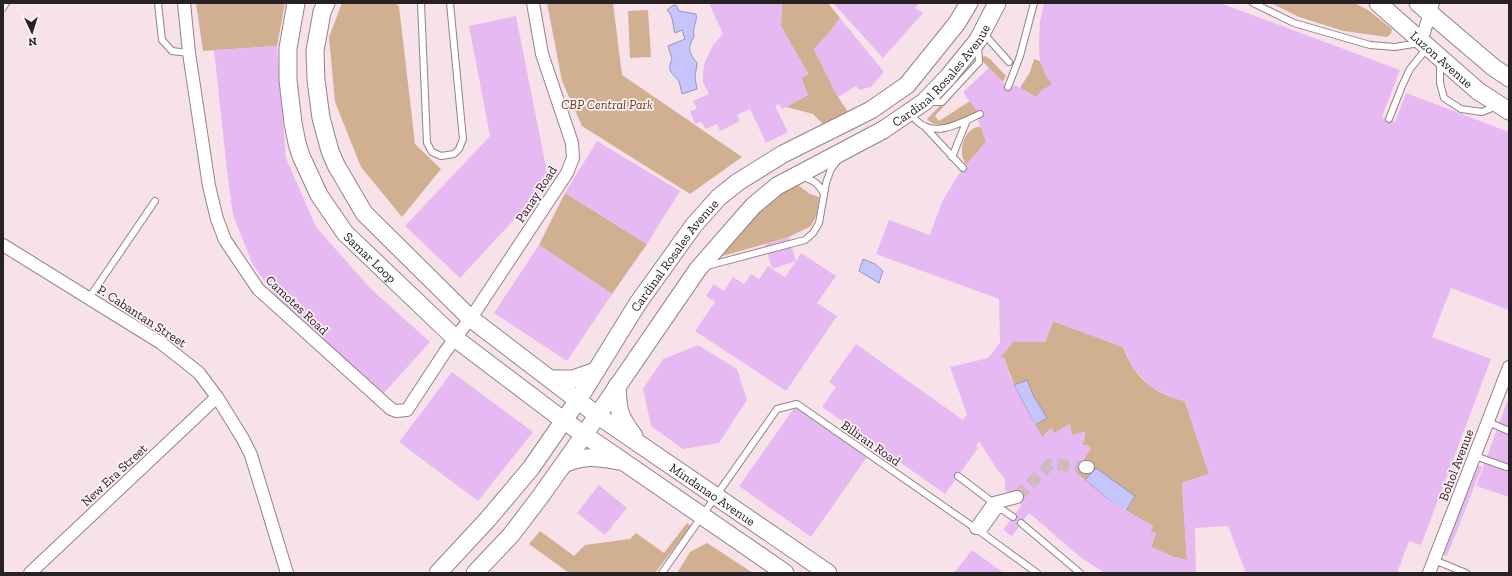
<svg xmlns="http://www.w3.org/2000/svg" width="1512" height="576" viewBox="0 0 1512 576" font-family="'Zilla Slab',serif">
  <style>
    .green { fill: #d1af91 }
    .water { fill: #c6c5fb; stroke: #9794ba }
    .building { fill: #e7b9f3; fill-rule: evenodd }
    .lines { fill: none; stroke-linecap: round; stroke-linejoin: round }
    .street-tunnel { stroke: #cebbc2; stroke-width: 12; stroke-dasharray: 12 6; stroke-linecap: butt }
    .lane-casing { stroke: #948288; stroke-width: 8 }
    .street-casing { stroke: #948288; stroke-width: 14 }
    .secondary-casing { stroke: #948288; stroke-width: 19 }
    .lane { stroke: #fff; stroke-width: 6 }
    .street { stroke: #fff; stroke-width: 12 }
    .secondary { stroke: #fff; stroke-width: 17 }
    .labels { text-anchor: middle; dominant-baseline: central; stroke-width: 3.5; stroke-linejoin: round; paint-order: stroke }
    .street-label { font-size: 13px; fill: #282123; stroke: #fff2f7 }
    .park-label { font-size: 13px; font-style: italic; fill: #633d18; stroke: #fff2f7 }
  </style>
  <rect width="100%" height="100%" fill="#f7e2ea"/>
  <path class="green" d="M196 3H285L277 46 203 51Z
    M342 3H394L399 6 415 144 441 169 402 217 361 167 335 102 329 37Z
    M547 3H613L622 75 742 157 690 194 582 126 562 81Z
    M782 3H828L840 18 829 33 814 49 838 97 848 112 823 124 813 114 786 107 808 95 801 78 808 74 781 26Z
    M1271 3H1354L1368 10 1392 29 1391 34 1387 37 1344 31 1299 17Z
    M648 10 651 57 630 58 628 11Z
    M985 56 990 59 1006 76 1003 82 982 61V57Z
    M1034 59 1040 61 1052 85 1042 90 1036 97 1020 88 1030 72Z
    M956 89 958 90 935 116 939 121 970 101 978 112C965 118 940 133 927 119Z
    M977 127H981L986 142 966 165C958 153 962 132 977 127Z
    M794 183 798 185 810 194 819 197 818 212 811 226 789 237 719 257 764 205Z
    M565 193 647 244 612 294 539 245Z
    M1053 321 1123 347C1135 378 1152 393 1185 401L1209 474 1182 483 1187 560 1174 557 1151 547 1156 533 1150 531 1153 526 1126 511 1135 496 1116 483 1085 480 1076 473 1083 470 1082 462 1091 448 1087 445H1082L1085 432 1072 435 1070 425 1054 433 1052 428 1045 434 1043 438 1035 425 1047 418 1033 395 1027 381 1014 385 1004 358 999 359 1013 342H1045Z
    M687 523 691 526 655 573H569L529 544 540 531 574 556 585 545 630 539 636 533 664 553Z
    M707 543 753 573H677L690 552Z"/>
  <path class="water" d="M676 5 679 11 696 14C698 22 692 25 694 37 687 48 689 53 697 63L695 78 697 89 682 94C681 90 680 83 678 80 671 72 667 71 672 59L668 46 685 39 682 30 675 33C672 24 674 17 667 10L672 6Z
    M863 259 875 264 883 271 879 283 859 271Z
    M1027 380 1033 395 1047 418 1035 425 1014 385Z
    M1096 468 1135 496 1126 511 1109 500 1085 480Z"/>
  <path class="building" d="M709 3H782L781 26 808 74 801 78 808 95 782 109 779 104 775 106 788 132 766 143 750 109 737 115 740 121 720 131 717 124 706 129 701 122 695 124 690 111 697 109 693 101 709 94 703 82V72L705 62 713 45 723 34Z
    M833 3H919L915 8 923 13 883 58Z
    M1044 3H1220L1400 70 1382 117 1395 122 1406 93 1509 132V310L1451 288 1432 337 1491 359 1421 545 1409 541 1397 573H1246L1228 526 1195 528 1196 573H1137L1134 572 1133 573H1105L1080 557 1029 513 1012 536 1003 530 1021 506V503L1017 497 1012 493 1005 491V479L996 468 979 441 976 446 978 448 945 494 822 407 836 387 829 382 856 344 963 420 967 414 950 367 988 358 1000 343 999 299 876 254 889 220 930 235 942 202 958 175 986 142 978 120 981 117 963 92 989 68 1010 89 1015 85 1036 97 1042 90 1052 85 1046 76 1040 61 1039 47 1040 22ZM1053 321 1123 347 1133 368 1151 387 1173 398 1185 401 1209 474 1182 483 1187 560 1174 557 1151 547 1156 533 1150 531 1153 526 1109 500 1076 473 1083 470 1082 462 1091 448 1087 445H1082L1085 438V432L1072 435 1070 424 1054 433 1052 428 1049 429 1043 438 1024 405 1010 377 1004 357 999 359 1013 342H1045Z
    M516 16 549 182 460 278 405 226 490 136 469 26Z
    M840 18 884 72 871 87 859 90 856 86 838 97 814 49 829 33Z
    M277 46 286 158 316 227 370 288 430 342 383 394 287 312 253 265 233 215 227 171 214 50Z
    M597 141 680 191 647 244 565 193Z
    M789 237 796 261 772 269 785 277 796 261 801 253 836 276 817 303 837 316 786 391 695 331 715 302 706 296 714 284 724 291 733 277 744 284 751 274 759 279 768 266 772 269 765 244Z
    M539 245 612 294 567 361 494 313Z
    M698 345 737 369 747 400 719 443 683 449 651 426 643 389 663 359Z
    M452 372 533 432 478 501 399 442Z
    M1507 402H1509V497L1476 486Z
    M795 407 867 457 811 537 739 486Z
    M1477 465 1482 467 1447 556 1442 555Z
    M599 485 627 508 605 535 577 513Z
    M972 550 1004 573H954Z"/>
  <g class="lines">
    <path class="street-tunnel" d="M1017 497 1050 464 1085 467"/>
    <defs>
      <path id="lane" d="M158 3 162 40 172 51 189 53
        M421 3 427 143 432 152 441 156 454 154 459 149 463 139 450 3
        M1253 3 1294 23 1370 45 1395 47 1419 43
        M3 8 6 3
        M984 34 1009 62
        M1440 63V83L1444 98 1461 109 1482 112 1497 106
        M1008 87 1020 56 1034 3
        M927 102H942L979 62 978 44
        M910 113C913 116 915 120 918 122 936 138 962 122 980 114
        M1389 119 1402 86 1410 69 1427 48
        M925 127 963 168
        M952 157 967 120
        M801 177C813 179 819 184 824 194
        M707 266 805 240 813 233 819 223 826 183 831 169 838 160
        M89 298 155 201
        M1488 422 1509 431
        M1475 456 1506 467
        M958 476 1000 508
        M1021 523 1080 573
        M982 533 1000 508 1013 517
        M1434 560 1466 573
        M662 573 777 409 797 404 982 533 1037 573"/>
      <path id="street" d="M184 3 189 53 209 186 217 219 225 240 258 289 391 409 396 411 407 410 445 352 475 312 567 173 573 158 572 143 542 54 533 3
        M1421 42 1433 3
        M3 245 161 343 184 361 199 373 217 397 243 439 251 455 287 573
        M1085 467H1088
        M976 528 994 503 1017 497
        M30 573 217 397
        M1429 573 1509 367"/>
      <g id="secondary">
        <path id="s1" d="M296 3 288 48V80L293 123 297 143 301 156 319 195 345 233 456 339 563 420 785 573"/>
        <path id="s2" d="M326 3 322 12 315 51 316 80 321 118 330 151 336 165 364 213 470 318 597 415 828 573"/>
        <path id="s3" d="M1378 3 1478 91 1509 111"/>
        <path d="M1418 3 1493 67 1509 78"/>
        <path d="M550 379H573L596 371"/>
        <path d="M617 386C618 411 619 416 634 436"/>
        <path d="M564 464C585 455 596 457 618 461"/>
        <path id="s4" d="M438 573 488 519 531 468 578 400 638 303 694 225 719 197 738 182 783 154 871 110 907 85 957 23 969 3"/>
        <path id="s5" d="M475 573 511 535 540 497 584 435 698 269 753 206 777 186 883 130 924 102 948 77 978 40 997 3"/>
      </g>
    </defs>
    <use href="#lane" class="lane-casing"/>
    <use href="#street" class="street-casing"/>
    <use href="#secondary" class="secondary-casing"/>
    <use href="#lane" class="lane"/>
    <use href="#street" class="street"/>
    <use href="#secondary" class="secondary"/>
  </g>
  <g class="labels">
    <g class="street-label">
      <text stroke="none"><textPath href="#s3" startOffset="85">Luzon Avenue</textPath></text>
      <text stroke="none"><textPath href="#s5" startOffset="693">Cardinal Rosales Avenue</textPath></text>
      <text transform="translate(536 194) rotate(-57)">Panay Road</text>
      <text stroke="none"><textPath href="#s4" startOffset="397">Cardinal Rosales Avenue</textPath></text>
      <text stroke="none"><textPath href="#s1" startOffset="279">Samar Loop</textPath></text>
      <text transform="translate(297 305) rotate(43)">Camotes Road</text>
      <text transform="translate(142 316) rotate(33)">P. Cabantan Street</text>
      <text transform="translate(871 443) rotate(35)">Biliran Road</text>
      <text transform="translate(1456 465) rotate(-69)">Bohol Avenue</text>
      <text transform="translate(114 475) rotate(-43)">New Era Street</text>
      <text stroke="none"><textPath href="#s2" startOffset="671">Mindanao Avenue</textPath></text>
    </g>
    <g class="park-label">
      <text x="607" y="104">CBP Central Park</text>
    </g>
  </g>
  <rect width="1512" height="576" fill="none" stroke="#282123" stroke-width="8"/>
  <g transform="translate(32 32) rotate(176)" stroke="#fff2f7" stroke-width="3" paint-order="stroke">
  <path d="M0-3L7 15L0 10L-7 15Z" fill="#282123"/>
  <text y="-6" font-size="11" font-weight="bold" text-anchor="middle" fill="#282123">N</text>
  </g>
</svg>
